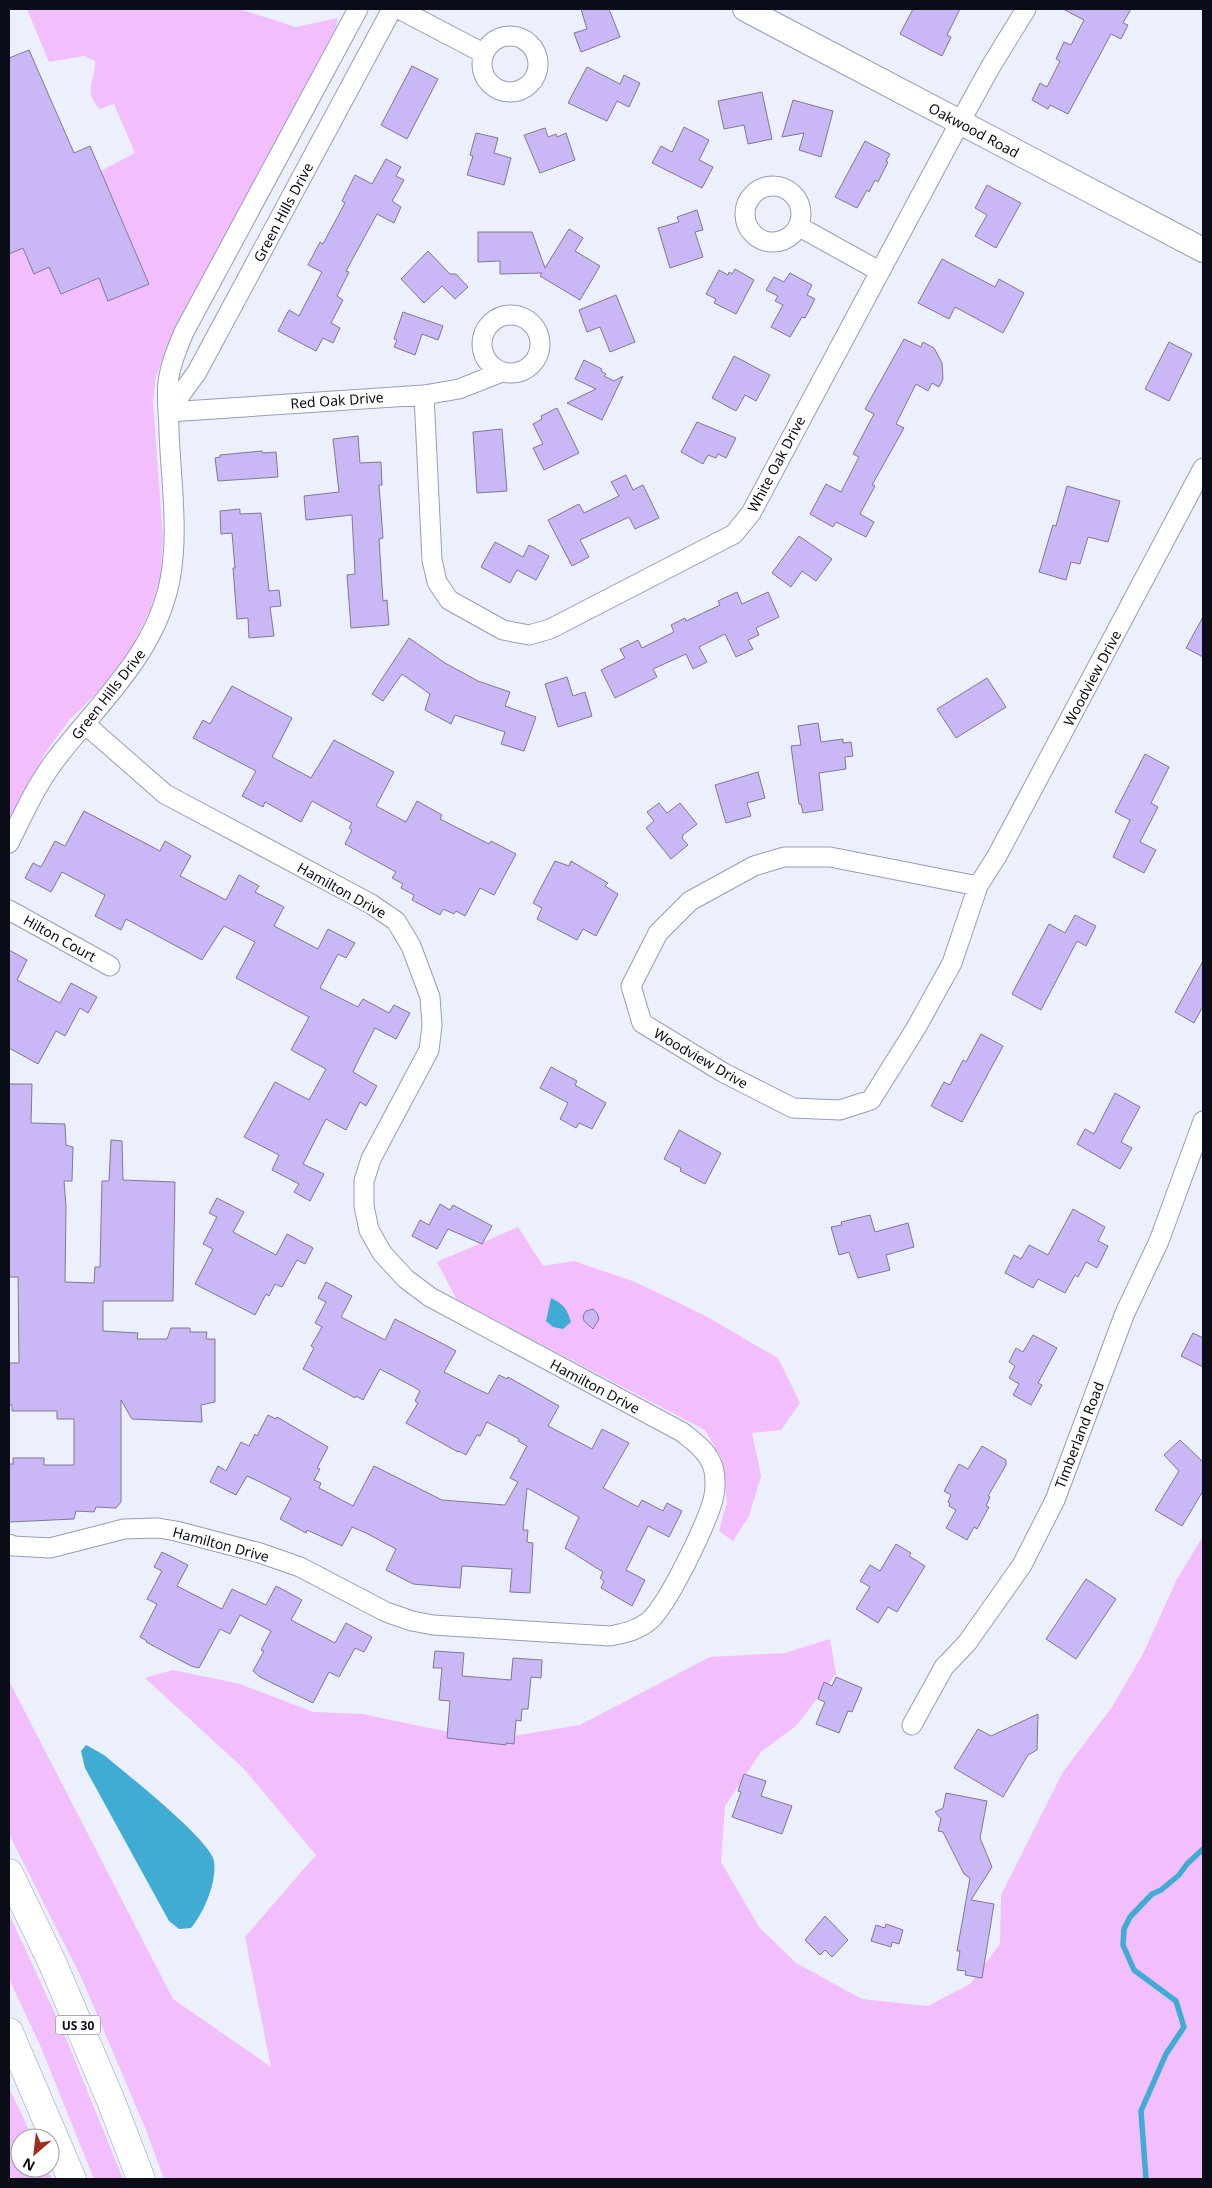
<svg xmlns="http://www.w3.org/2000/svg" width="1212" height="2188" viewBox="0 0 1212 2188" font-family="'Noto Sans',sans-serif">
  <style>
    .green { fill: #f3befd }
    .water { fill: #41acd3 }
    .lines { fill: none; stroke-linecap: round; stroke-linejoin: round }
    .stream { stroke: #41acd3; stroke-width: 5.5 }
    .building { fill: #c9b7f6; stroke: #807895 }
    .minor-casing { stroke: #959dbb; stroke-width: 21 }
    .tertiary-casing { stroke: #959dbb; stroke-width: 26 }
    .motorway-casing { stroke: #959dbb; stroke-width: 29 }
    .minor { stroke: #fff; stroke-width: 19 }
    .tertiary { stroke: #fff; stroke-width: 24 }
    .motorway { stroke: #fff; stroke-width: 28 }
    .labels { text-anchor: middle; dominant-baseline: central; stroke-width: 5; stroke-linejoin: round; paint-order: stroke }
    .shield { fill: #fff; stroke: #54555d; stroke-width: 1 }
    .shield-label { font-size: 12px; font-weight: bold; fill: #0a0c17 }
    .street-label { font-size: 14px; fill: #0a0c17; stroke: #fff }
  </style>
  <rect width="100%" height="100%" fill="#eceffc"/>
  <path class="green" d="M27 9H239L296 27 338 18 336 27 167 349 156 376 153 402 163 537 161 577 150 610 131 649 106 684 70 719 45 753 9 821V254L23 248 34 274 49 267 61 294 99 278 109 301 149 283 101 171 135 153 114 104 100 109C82 91 96 80 95 61L84 56 49 62Z
    M518 1227 543 1266 574 1261 635 1282 702 1314 778 1358 800 1403 781 1430 752 1433 761 1476 749 1516 733 1541 719 1531 727 1502 722 1459 705 1430 457 1300 437 1262Z
    M1203 1536V2179H164L146 2130 82 1979 9 1834V1681L173 1999 271 2067 245 1937 316 1855 243 1768 145 1678 173 1670 240 1684 313 1712 362 1714 488 1740 580 1725 710 1657 785 1653 830 1639 836 1674 797 1725 761 1752 725 1806 721 1862 759 1927 796 1963 862 1999 928 2006 970 1984 1000 1944 1001 1895 1063 1772 1112 1707 1144 1652 1176 1581Z
    M9 1914 63 2031 123 2179H94L40 2045 9 1979Z
    M9 2088 33 2138H20V2168H47L52 2179H9Z"/>
  <path class="water" d="M551 1298C563 1304 567 1308 571 1322L563 1329 553 1327 546 1321Z
    M86 1745 104 1755C124 1772 211 1840 214 1861 217 1883 204 1912 191 1928L179 1929 169 1921 85 1768 81 1751Z"/>
  <g class="lines">
    <path class="stream" d="M1146 2179 1141 2111 1166 2054 1184 2027 1176 2001 1134 1970 1123 1945 1124 1929 1130 1917 1152 1894 1161 1890 1179 1875 1187 1864 1203 1849"/>
  </g>
  <path class="building" d="M581 9H609L620 37 581 52 574 33 587 29Z
    M913 9H960L947 35 951 37 942 56 900 34Z
    M1063 9H1131L1123 23 1128 25 1121 39 1111 34 1068 114 1050 105 1048 109 1032 100 1040 83 1047 87 1060 61 1056 59 1064 42 1071 45 1084 20Z
    M29 50 74 153 90 146 149 284 108 301 99 278 61 294 49 267 34 274 23 248 9 254V58Z
    M412 66 438 79 407 139 381 125Z
    M587 67 620 84 624 75 640 83 629 107 617 101 607 121 568 103Z
    M762 92 772 139 748 144 744 125 724 129 718 101Z
    M793 100 833 111 821 157 799 150 804 133 782 137Z
    M684 127 709 140 699 160 713 167 702 188 652 163 661 146 672 152Z
    M545 128 548 137 556 134 557 137 566 133 575 160 540 173 524 135Z
    M476 133 498 138 494 153 511 158 504 185 467 175 473 156 470 155Z
    M865 141 890 154 886 161 888 162 878 182 875 180 869 192 867 190 857 208 835 197Z
    M386 159 401 167 396 176 404 180 392 201 401 207 394 223 377 214 346 271 349 272 337 296 343 300 331 323 340 328 333 343 323 338 316 351 278 331 289 310 299 316 322 272 308 265 320 242 323 244 345 203 342 201 355 175 372 184Z
    M987 185 1021 203 996 248 975 236 987 215 975 208Z
    M697 210 703 230 695 232 703 257 670 268 658 228 679 222 677 217Z
    M569 229 583 238 575 251 600 266 580 300 540 276 542 273 500 274V261L478 262V232H532L545 268Z
    M428 251 450 274H456L468 287 455 299 442 286 424 303 401 279Z
    M942 259 995 287 999 279 1024 293 1003 333 955 307 949 319 918 303Z
    M735 269 754 280 736 314 714 303 716 299 706 294 719 270 728 275 729 272 732 274Z
    M790 273 812 285 807 295 815 299 805 318 802 317 790 337 771 327 783 305 775 301 778 296 766 290 774 277 784 282Z
    M616 295 635 342 610 352 600 327 587 332 579 310Z
    M403 312 443 326 438 340 422 334 415 355 394 347 397 340 394 339Z
    M904 339 921 347 923 342 934 348 942 363 943 379 939 387 932 383 928 391 916 384 896 424 904 428 872 485 875 486 860 514 874 522 866 537 836 522 833 527 810 514 826 484 841 492 859 457 853 454 874 414 865 409Z
    M1169 342 1192 354 1169 401 1145 389Z
    M734 356 770 375 756 401 745 395 736 411 712 398Z
    M584 360 602 369 601 371 606 374 604 376 614 381 623 376 602 420 567 403 596 389 575 379Z
    M557 408 579 453 544 470 533 448 543 444 533 424 542 419 541 416Z
    M697 422 736 438 726 458 718 454 716 458 708 455 703 464 681 452Z
    M502 429 507 491 477 493 473 432Z
    M358 436 360 463 381 462 382 485H379L383 538 379 539 383 601 387 600 389 625 351 628 347 575 355 574 352 515 306 520 304 496 339 492 333 439Z
    M262 451 263 453 276 452 278 477 218 481 215 458 220 457V455Z
    M626 475 633 490 643 485 659 518 635 529 629 517 580 540 589 557 572 566 548 520 579 504 584 513 619 496 611 482Z
    M1067 486 1120 501 1108 542 1088 537 1080 564 1071 562 1066 580 1039 572 1053 525 1056 526Z
    M240 509V514L261 513 269 591 279 590 281 606 270 607 274 636 249 638 248 618 237 619 233 568H235L232 533 221 534 220 511Z
    M799 536 832 559 816 581 802 571 791 587 772 573Z
    M495 542 523 557 529 545 549 556 536 580 517 570 510 583 481 567Z
    M737 592 742 604 768 592 779 617 756 628 759 635 748 640 753 649 736 657 725 634 699 647 707 662 693 669 686 654 653 669 657 677 615 698 601 670 625 658 620 649 638 640 642 648 674 632 671 625 685 618 686 621 720 605 718 601Z
    M1203 617V657L1186 648Z
    M409 638 445 663 478 681 510 692 505 706 536 717 524 751 501 744 505 732 455 715 451 724 425 710 430 694 402 674 383 701 372 694Z
    M567 677 573 696 585 692 592 716 558 727 545 684Z
    M987 678 1006 707 956 738 937 709Z
    M232 686 292 718 272 757 311 778 334 740 394 772 376 806 406 822 417 801 442 815 440 819 489 844 491 841 516 854 494 895 480 888 465 916 456 911 454 914 443 909 440 915 412 900 414 895 401 888 403 884 392 878 396 872 345 844 352 830 349 828 352 823 312 801 301 822 265 802 263 807 242 796 256 771 193 738 203 720 210 724Z
    M818 723 821 742 843 739V743L851 742 853 756 845 757 846 769 819 773 823 810 803 813 801 804H799L791 746 801 745 798 726Z
    M1145 754 1169 767 1151 803 1158 807 1140 842 1156 850 1144 873 1113 857 1130 820 1115 812Z
    M758 772 765 798 747 803 751 816 726 823 715 785Z
    M659 803 667 813 680 803 697 824 683 835 682 838 688 845 671 859 646 828 654 821 647 812Z
    M84 811 160 851 165 841 191 856 180 876 226 900 239 875 259 886 255 892 284 907 274 926 318 949 328 929 355 943 346 958 338 954 320 988 358 1007 363 999 389 1013 394 1005 410 1013 396 1039 375 1028 359 1059 353 1072 377 1086 366 1106 360 1102 346 1130 326 1119 303 1164 324 1174 310 1201 294 1192 299 1184 272 1170 279 1155 244 1137 275 1082 309 1100 326 1069 291 1050 309 1017 236 978 255 942 224 926 202 960 126 919 121 930 95 916 105 895 62 872 51 892 25 878 33 863 41 867 55 841 65 846Z
    M555 861 569 866 571 861 608 883 605 886 618 894 596 936 583 929 577 940 537 919 542 908 533 903Z
    M1075 915 1096 926 1086 946 1077 941 1041 1010 1012 994 1049 924 1065 933Z
    M9 950 27 960 17 980 60 1003 71 983 97 997 88 1013 80 1008 65 1036 56 1031 38 1064 9 1048Z
    M1203 961V1006L1194 1023 1175 1012Z
    M981 1034 1003 1046 962 1122 931 1106 944 1082 950 1085 963 1060 966 1062Z
    M551 1067 577 1081 575 1085 606 1103 592 1129 579 1123 576 1128 560 1119 568 1103 540 1088Z
    M9 1084H32L31 1123 65 1124 66 1145 73 1147 72 1181H64L66 1206 65 1282 94 1283 95 1267H100L102 1181H109L111 1140 122 1141 123 1180 175 1182 173 1301H103V1331L138 1333 137 1339H167L171 1328H190V1332H207L206 1339H215V1402L201 1405 202 1422 132 1419 121 1400V1502L116 1508 96 1507 94 1512 76 1511 74 1519 9 1522V1464H13V1458H44V1465H74V1419H57V1411H12V1405H9V1363H19L18 1277H9Z
    M1115 1093 1140 1107 1121 1142 1132 1148 1120 1169 1077 1144 1085 1129 1094 1134Z
    M679 1130 721 1153 705 1184 680 1171 681 1168 664 1159Z
    M217 1198 244 1212 233 1232 276 1255 287 1234 313 1248 305 1264 297 1260 282 1287 275 1284 269 1296 266 1294 255 1315 195 1284 213 1249 203 1244 217 1217 209 1213Z
    M440 1204 450 1210 453 1205 492 1226 482 1244 448 1229 437 1249 412 1236 420 1220 429 1225Z
    M1073 1209 1105 1227 1098 1241 1108 1246 1097 1268 1086 1262 1078 1277 1075 1275 1065 1293 1038 1279 1033 1288 1005 1273 1014 1255 1021 1259 1029 1245 1048 1255Z
    M870 1215 875 1232 908 1223 914 1247 886 1255 890 1270 858 1278 849 1252 839 1255 831 1227 842 1225 841 1222Z
    M326 1282 352 1296 341 1317 385 1340 395 1319 447 1346 456 1351 444 1372 475 1388 488 1394 499 1375 507 1379 508 1377 559 1406 548 1426 592 1449 602 1429 629 1443 603 1488 638 1507 642 1500 663 1511 667 1503 682 1511 669 1537 648 1526 626 1570 645 1580 632 1606 601 1588 604 1581 600 1578 603 1572 565 1548 579 1517 527 1488 523 1530H528L527 1542 533 1543 530 1593 510 1592 512 1569 462 1566 460 1588 413 1584 386 1570 396 1549 366 1533 352 1527 342 1546 307 1530 306 1533 280 1519 291 1498 260 1482 247 1476 236 1495 210 1482 218 1466 226 1471 241 1442 249 1446 255 1434 257 1436 268 1415 276 1419 277 1417 328 1447 317 1468 320 1469 314 1480 321 1483 319 1488 353 1506 374 1466 442 1500 505 1505 518 1482 510 1478 527 1446 518 1441 519 1439 487 1422 480 1436 477 1435 466 1455 459 1451 458 1452 406 1423 418 1403 415 1401 420 1391 414 1387 380 1369 363 1400 356 1396 355 1398 303 1369 314 1348 311 1346 322 1327 315 1323 326 1302 318 1298Z
    M593 1309 597 1313 599 1319 593 1329 584 1321 583 1316 586 1311Z
    M1193 1333 1203 1338V1367L1181 1356Z
    M1033 1335 1057 1348 1038 1383 1042 1385 1031 1405 1013 1395 1019 1384 1009 1378 1015 1366 1009 1362 1016 1348 1023 1352Z
    M1180 1440 1203 1462V1491L1182 1526 1155 1510 1179 1471 1164 1455Z
    M982 1446 1006 1460V1465L988 1496 990 1497 986 1506 989 1507 977 1529 974 1527 967 1540 946 1528 956 1510 949 1506 950 1503 948 1502 951 1495 944 1491 959 1464 968 1469Z
    M896 1544 911 1553 909 1556 925 1566 897 1612 888 1607 878 1623 856 1609 870 1587 860 1581 870 1565 880 1571Z
    M162 1552 188 1565 177 1586 222 1609 232 1589 266 1605 276 1586 302 1600 291 1620 335 1643 346 1623 372 1637 364 1652 355 1648 339 1677 329 1672 313 1703 260 1677 253 1671 264 1651 261 1650 271 1631 240 1615 230 1634 220 1629 199 1668 191 1666 146 1642 147 1641 140 1637 157 1604 147 1599 162 1571 154 1567Z
    M1086 1579 1116 1599 1076 1659 1046 1639Z
    M435 1651 464 1653 462 1676 511 1680 513 1658 542 1660 541 1678 531 1677 528 1709H522L521 1721 516 1720 514 1744 506 1743V1745L447 1738 450 1701 439 1700 442 1668H433Z
    M836 1677 862 1688 852 1712 848 1711 839 1733 816 1724 825 1702 818 1699 824 1682 832 1686Z
    M1038 1714 1037 1750 1028 1755 1003 1797 954 1768 978 1729 991 1736Z
    M744 1774 766 1781 761 1796 792 1806 782 1834 732 1817 741 1792 738 1791Z
    M946 1793 987 1801 980 1838 992 1867 971 1900 994 1904 982 1978 965 1975 966 1971 957 1970 960 1951H957L970 1878 964 1874 943 1832 938 1831 941 1819 935 1812 943 1808Z
    M825 1916 848 1940 832 1957 825 1950 820 1955 805 1940Z
    M886 1924 903 1930 899 1944 892 1942 891 1947 871 1941 876 1925 885 1928Z"/>
  <g class="lines">
    <defs>
      <path id="minor" d="M399 9 483 53
        M482 64a28 28 0 1 1 56 0a28 28 0 1 1-56 0Z
        M745 214a28 28 0 1 1 56 0a28 28 0 1 1-56 0Z
        M798 226 879 271
        M482 344a29 29 0 1 1 58 0a29 29 0 1 1-58 0Z
        M424 395 432 560 437 582 449 600 503 630 529 635 550 629 734 534 751 513 960 122 991 66 1026 9
        M168 412 197 372 392 9
        M168 412 424 395 459 389 502 372
        M9 843C24 813 38 781 60 754 103 699 156 652 170 580 179 532 171 481 169 432 169 416 166 399 168 383 170 365 177 349 184 332L358 9
        M784 857H830L978 886 952 963 916 1028 871 1100 840 1110 793 1108 724 1073 642 1023 631 986 658 933 690 901 754 866Z
        M978 886 997 856 1203 468
        M9 910 110 966
        M9 1544 13 1546 50 1548 124 1529 158 1528 176 1531 260 1553 300 1567 386 1612 412 1621 433 1625 610 1636C624 1633 637 1631 649 1621 668 1605 706 1525 713 1500 716 1489 716 1472 711 1462 705 1449 693 1441 682 1432L430 1297 406 1279 382 1253 369 1230 364 1206V1181L371 1159 429 1050 432 1025 430 997 411 946 396 921 371 904 165 794 85 724
        M912 1725 944 1667 967 1643 1022 1565 1055 1500 1125 1313 1159 1241 1203 1121"/>
      <path id="tertiary" d="M745 9 1203 250"/>
      <path id="motorway" d="M9 1873 52 1962 111 2101 141 2179
        M9 2032 72 2179"/>
    </defs>
    <use href="#minor" class="minor-casing"/>
    <use href="#tertiary" class="tertiary-casing"/>
    <use href="#motorway" class="motorway-casing"/>
    <use href="#minor" class="minor"/>
    <use href="#tertiary" class="tertiary"/>
    <use href="#motorway" class="motorway"/>
  </g>
  <g class="labels">
    <rect class="shield" x="55.5" y="2015.5" width="45" height="19" rx="4"/>
    <g class="shield-label">
      <text x="78" y="2025">US 30</text>
    </g>
    <g class="street-label">
      <text transform="translate(974 130) rotate(28)">Oakwood Road</text>
      <text transform="translate(283 212) rotate(-62)">Green Hills Drive</text>
      <text transform="translate(337 400) rotate(-4)">Red Oak Drive</text>
      <text transform="translate(776 464) rotate(-62)">White Oak Drive</text>
      <text transform="translate(1092 678) rotate(-62)">Woodview Drive</text>
      <text transform="translate(108 694) rotate(-52)">Green Hills Drive</text>
      <text transform="translate(342 890) rotate(29)">Hamilton Drive</text>
      <text transform="translate(60 938) rotate(29)">Hilton Court</text>
      <text transform="translate(701 1058) rotate(30)">Woodview Drive</text>
      <text transform="translate(595 1386) rotate(28)">Hamilton Drive</text>
      <text transform="translate(1079 1435) rotate(-69)">Timberland Road</text>
      <text transform="translate(221 1544) rotate(15)">Hamilton Drive</text>
    </g>
  </g>
  <rect width="1212" height="2188" fill="none" stroke="#0a0c17" stroke-width="20"/>
  <g transform="translate(35 2153) rotate(208)"><circle r="24" fill="#ffffff" stroke="#9d9ea2"/>
  <path d="M0-4L9 19L0 12L-9 19Z" fill="#9a311e"/>
  <text y="-8" font-size="14" font-weight="bold" text-anchor="middle" fill="#0a0c17">N</text>
  </g>
</svg>
